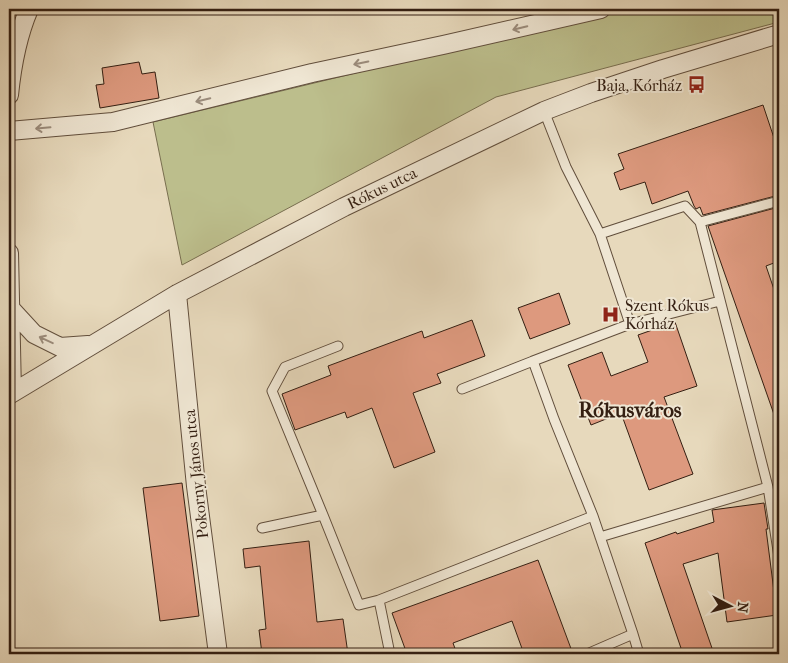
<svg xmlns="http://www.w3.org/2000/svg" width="788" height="663" viewBox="0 0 788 663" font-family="'IM FELL French Canon',serif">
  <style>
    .green { fill: #bcbe8c; stroke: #786e4f }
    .building { fill: #dd997e; stroke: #341f12 }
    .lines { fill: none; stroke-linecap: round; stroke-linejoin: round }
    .service-casing { stroke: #614e3c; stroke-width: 11 }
    .minor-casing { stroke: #614e3c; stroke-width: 20 }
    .service { stroke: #efe6d3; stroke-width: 9 }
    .minor { stroke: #efe6d3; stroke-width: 18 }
    .oneway { stroke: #9b8c7c }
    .labels { text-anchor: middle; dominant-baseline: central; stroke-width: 4; stroke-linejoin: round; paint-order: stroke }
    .poi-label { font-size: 16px; fill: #341f12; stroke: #efe6d3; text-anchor: end }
    .street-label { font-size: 16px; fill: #341f12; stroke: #efe6d3 }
    .district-label { font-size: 21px; font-weight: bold; fill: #341f12; stroke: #efe6d3 }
  </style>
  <rect width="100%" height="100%" fill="#e7d9bc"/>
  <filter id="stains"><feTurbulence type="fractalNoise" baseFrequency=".004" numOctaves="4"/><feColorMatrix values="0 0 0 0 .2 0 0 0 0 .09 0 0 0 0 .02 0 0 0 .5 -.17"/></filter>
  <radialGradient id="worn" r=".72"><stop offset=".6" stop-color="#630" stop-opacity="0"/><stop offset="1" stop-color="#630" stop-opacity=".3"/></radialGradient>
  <path class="green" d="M620 9H779V22L496 97 182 265 153 122Z"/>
  <path class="building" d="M139 62 142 74 155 72 159 98 100 108 96 85 104 84 102 68Z
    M763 105 779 153V195L703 215 700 207 696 209 694 206 688 191 652 204 645 182 620 190 614 173 624 169 618 154Z
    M779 207V261L766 266 779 304V423H777L708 226Z
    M559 293 570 324 530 339 518 308Z
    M472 320 485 356 437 374 441 383 413 393 435 452 394 468 372 408 347 418 345 412 295 430 282 394 331 375 328 366 422 331 424 338Z
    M675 322 697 386 664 397 693 474 649 490 621 413 591 425 568 365 602 352 611 376 648 362 638 335Z
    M182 483 199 616 160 621 143 488Z
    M764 503 768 529H766L777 615 727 622 718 553 683 564 714 654H683L645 543 676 532 677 534 714 522 712 510Z
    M309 541 317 622 343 619 348 654H262L259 630 266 629 260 566 245 568 243 549Z
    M538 560 573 654H524L512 621 453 643 457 654H407L392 613Z"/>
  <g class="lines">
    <defs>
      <path id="service" d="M544 111 566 167 600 234
        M779 201 700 222 768 487 779 557
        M630 324 720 301
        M462 389 533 361
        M323 515 272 391 285 367 338 346
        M593 516 554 419 533 361 630 324 600 234 685 206 700 222
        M262 528 323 515 359 605 379 600 390 654
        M600 537 768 487
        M379 600 593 516 633 634 587 654
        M633 634 639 654"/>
      <path id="minor" d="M9 95C12 65 17 37 29 9
        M9 131 113 122 312 73 443 45 601 9
        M9 253 12 393
        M177 294 196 486 218 654
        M11 309 34 334 60 347 88 345
        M9 395 177 294 344 207 544 111 591 93 663 69 779 34"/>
    </defs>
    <use href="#service" class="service-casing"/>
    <use href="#minor" class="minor-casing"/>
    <use href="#service" class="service"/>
    <use href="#minor" class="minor"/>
  </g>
  <defs><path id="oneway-shaft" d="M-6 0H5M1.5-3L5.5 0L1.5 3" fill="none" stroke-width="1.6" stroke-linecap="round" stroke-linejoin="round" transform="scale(1.25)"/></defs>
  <g class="oneway">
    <use href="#oneway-shaft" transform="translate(520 28) rotate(167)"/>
    <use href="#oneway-shaft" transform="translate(361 63) rotate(168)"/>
    <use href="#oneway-shaft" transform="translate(203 100) rotate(166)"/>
    <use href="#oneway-shaft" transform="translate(43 128) rotate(175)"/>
    <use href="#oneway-shaft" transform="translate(46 340) rotate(-155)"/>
  </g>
  <defs>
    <symbol id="bus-bare" viewBox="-9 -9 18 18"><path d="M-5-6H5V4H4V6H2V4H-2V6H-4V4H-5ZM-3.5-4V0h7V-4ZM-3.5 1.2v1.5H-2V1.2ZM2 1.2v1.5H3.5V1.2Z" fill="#8f2418" stroke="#efe6d3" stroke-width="2.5" paint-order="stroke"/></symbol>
    <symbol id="hospital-bare" viewBox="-9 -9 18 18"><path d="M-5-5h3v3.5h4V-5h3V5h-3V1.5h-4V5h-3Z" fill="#8f2418" stroke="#efe6d3" stroke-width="2.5" paint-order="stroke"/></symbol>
  </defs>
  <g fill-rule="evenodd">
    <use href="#bus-bare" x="684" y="72" width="25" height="25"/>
    <use href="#hospital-bare" x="598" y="302" width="25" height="25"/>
  </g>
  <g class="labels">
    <g class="poi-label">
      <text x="682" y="85">Baja, Kórház</text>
      <text x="625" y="305" text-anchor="start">Szent Rókus<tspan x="625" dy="18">Kórház</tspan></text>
    </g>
    <g class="street-label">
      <text transform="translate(382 188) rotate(-26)">Rókus utca</text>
      <text transform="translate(196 474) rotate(-96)">Pokorny János utca</text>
    </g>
    <g class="district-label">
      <text x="630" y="410">Rókusváros</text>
    </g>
  </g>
  <rect width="788" height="663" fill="none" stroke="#e7d9bc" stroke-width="30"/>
  <rect x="10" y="10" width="768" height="643" fill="none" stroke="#341f12" stroke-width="2.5"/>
  <rect x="15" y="15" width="758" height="633" fill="none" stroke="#341f12"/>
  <g transform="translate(730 606) rotate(96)" stroke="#efe6d3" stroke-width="4" paint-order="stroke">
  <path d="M0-4L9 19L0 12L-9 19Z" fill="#341f12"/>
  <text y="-8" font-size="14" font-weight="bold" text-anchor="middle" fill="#341f12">N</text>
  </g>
  <rect width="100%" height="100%" filter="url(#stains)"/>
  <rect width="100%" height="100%" fill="url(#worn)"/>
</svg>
